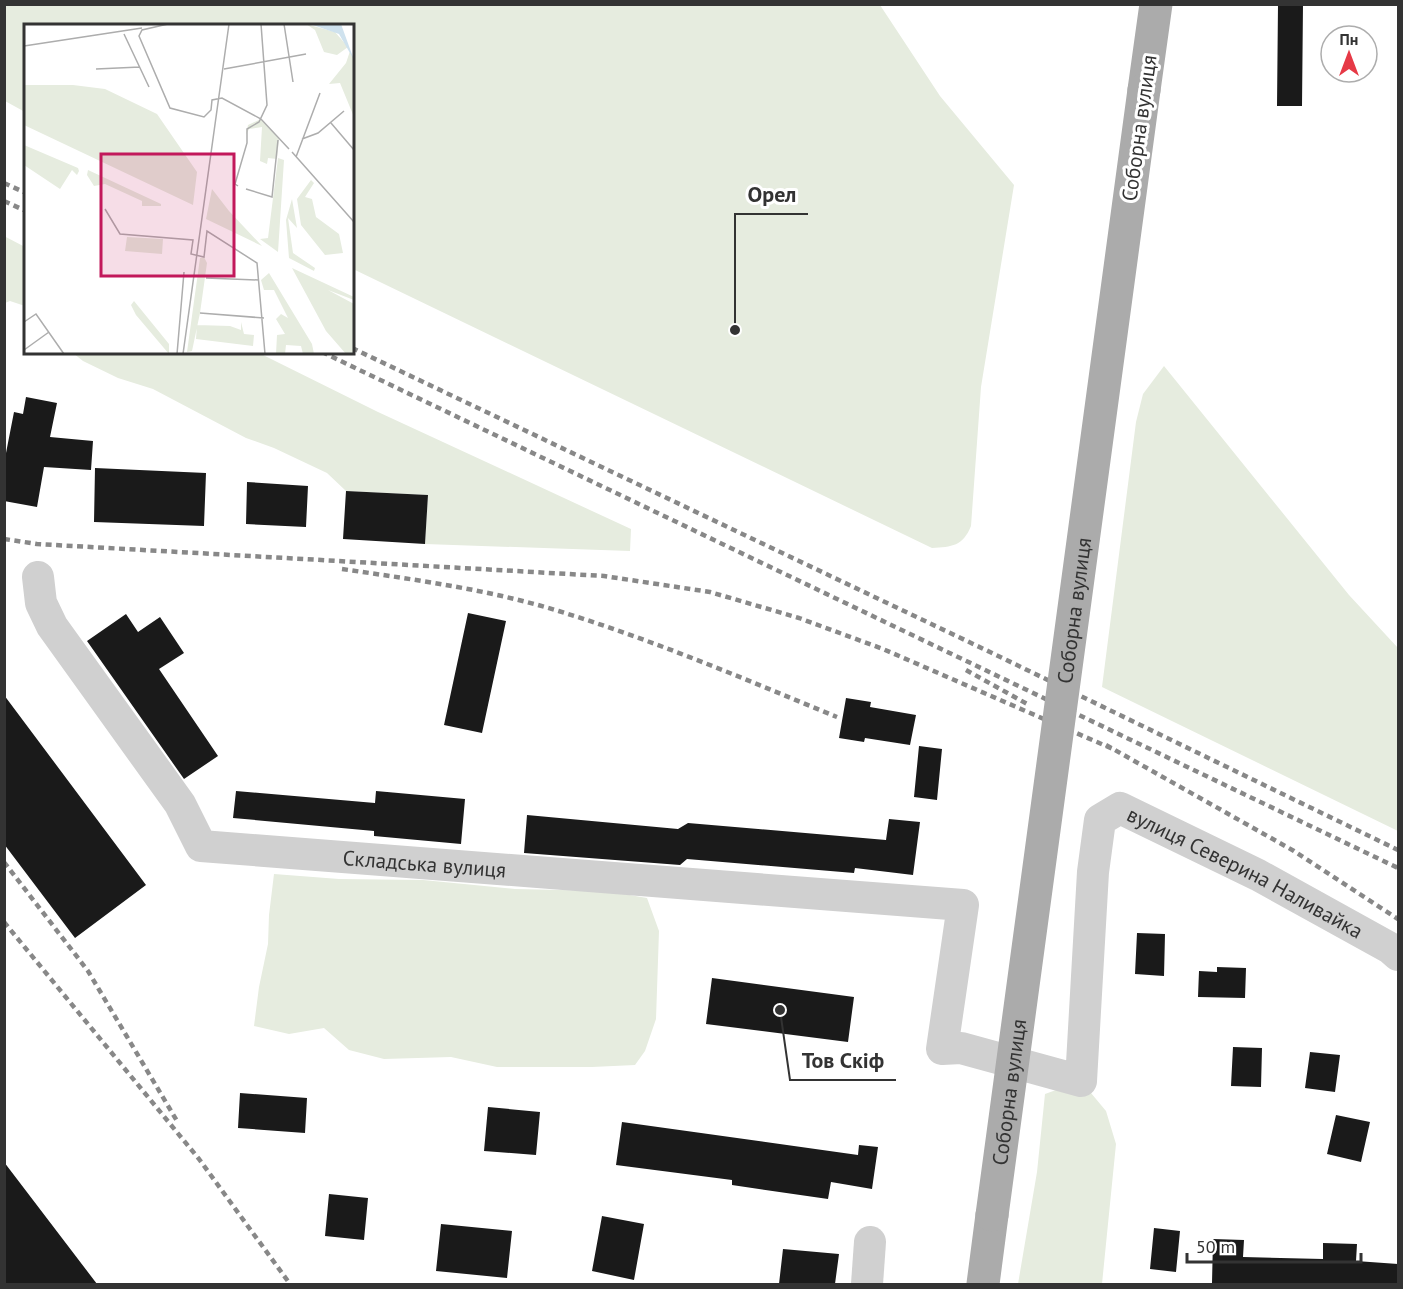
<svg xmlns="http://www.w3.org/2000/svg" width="1403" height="1289" viewBox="0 0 1403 1289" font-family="'PT Sans',sans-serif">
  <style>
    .green { fill: #e6ecdf }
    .building { fill: #1a1a1a }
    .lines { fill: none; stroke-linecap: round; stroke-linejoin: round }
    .minor { stroke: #d0d0d0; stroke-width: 32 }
    .major { stroke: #ababab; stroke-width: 33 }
    .rail { stroke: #888; stroke-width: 4.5; stroke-dasharray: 6 4.5; stroke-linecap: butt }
    .major-bridge { stroke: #ababab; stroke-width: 33 }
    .labels { text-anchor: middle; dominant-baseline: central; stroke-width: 6; stroke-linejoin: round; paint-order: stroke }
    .street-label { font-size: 21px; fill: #333; stroke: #fff }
    .inset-road { fill: none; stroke: #adadad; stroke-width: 1.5 }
    .view { fill: #c2185b; fill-opacity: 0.15; stroke: #c2185b; stroke-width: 3 }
    .inset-edge { fill: none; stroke: #333; stroke-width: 3 }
    .leader { fill: none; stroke: #333; stroke-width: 2 }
    .callout-dot { fill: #333; stroke: #fff; stroke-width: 2 }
    .callout-label { font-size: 22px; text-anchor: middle; font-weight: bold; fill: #333; stroke: #fff; stroke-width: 6; stroke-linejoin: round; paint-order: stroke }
  </style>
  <rect width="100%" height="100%" fill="#fff"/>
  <path class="green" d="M4 5H880L940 96 1014 185 981 387 971 526C963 546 952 547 932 548L353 269 352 26H26L25 112 5 101Z
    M4 236 25 247V306L10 301 5 303Z
    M73 353H259L378 412 631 529 630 551 425 544 428 495 346 491 327 473 274 448 246 438 153 389 118 378 83 361Z
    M1164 366 1349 595 1398 648V831L1102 687 1136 422 1143 394Z
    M274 874 339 879 423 880 515 889 606 891 647 898 659 931 656 1019 645 1051 635 1065 592 1067H497L451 1057 384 1059 349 1050 324 1028 289 1034 254 1026 259 987 268 944 269 915Z
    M1081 1081 1106 1111 1116 1144 1102 1284H1018L1037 1172 1045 1094Z"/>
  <path class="building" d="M1278 4H1303L1302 106H1277Z
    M26 397 57 403 50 437 93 441 91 470 44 467 37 507 4 501V453H6L14 412 23 414Z
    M95 468 206 473 204 526 94 522Z
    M247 482 308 486 306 527 246 524Z
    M346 491 428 495 425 544 343 539Z
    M468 613 506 621 482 733 444 725Z
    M126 614 138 632 160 617 184 653 159 669 218 756 184 779 87 641Z
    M4 695 146 885 75 938 4 844Z
    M846 698 871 702 870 707 916 715 910 745 865 738 864 742 839 738Z
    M919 746 942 749 937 800 914 797Z
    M236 791 375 803 376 791 465 799 461 844 374 836V831L233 818Z
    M527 815 678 829 688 823 886 840 889 819 920 822 913 875 855 868 854 873 687 859 680 865 524 853Z
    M1137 933 1165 934 1164 976 1135 974Z
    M1217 967 1246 968 1245 998 1198 997 1199 971 1217 972Z
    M712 978 854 997 848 1042 706 1024Z
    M1233 1047 1262 1048 1261 1087 1231 1086Z
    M1310 1052 1340 1055 1335 1092 1305 1088Z
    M240 1093 307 1098 305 1133 238 1128Z
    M488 1107 540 1112 536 1155 484 1151Z
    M1336 1115 1370 1122 1361 1162 1327 1154Z
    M622 1122 858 1155 859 1145 878 1147 872 1189 831 1182 828 1199 732 1185V1180L616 1165Z
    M4 1162 97 1284H4Z
    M329 1194 368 1198 364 1240 325 1236Z
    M602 1216 644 1224 634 1280 592 1271Z
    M441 1224 512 1231 507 1278 436 1271Z
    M1154 1228 1180 1231 1176 1272 1150 1269Z
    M1213 1239 1244 1240 1243 1257 1323 1259V1243L1357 1244 1356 1261 1398 1264V1284L1212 1283Z
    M783 1249 839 1254 835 1284H779Z"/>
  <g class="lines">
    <g class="minor">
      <path id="s1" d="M38 577 41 603 52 626 180 804 201 846 963 905 942 1049 961 1048 1081 1081 1093 872 1100 820 1120 808 1258 875 1390 948 1398 955"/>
      <path d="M867 1284 870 1242"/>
    </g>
    <path class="major" d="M1144 90 1156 4
      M983 1284 992 1215"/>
    <path class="rail" d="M4 183 26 193
      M4 201 26 211
      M352 348 990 652 1398 850
      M322 352 1398 868
      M4 539 37 544 604 576 710 592 799 618 883 649 1113 749
      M342 569C417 580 493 590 565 613 658 642 747 680 837 717
      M966 670 1029 705
      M1106 745 1294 851 1398 919
      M4 862 88 971 177 1121
      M4 922 199 1159 290 1284"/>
    <path class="major-bridge" id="s2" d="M992 1215 1144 90"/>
  </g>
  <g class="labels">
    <g class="street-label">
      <text transform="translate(1139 128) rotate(-82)">Соборна вулиця</text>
      <text stroke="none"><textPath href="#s2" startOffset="610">Соборна вулиця</textPath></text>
      <text stroke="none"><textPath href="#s1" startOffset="542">Складська вулиця</textPath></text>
      <text stroke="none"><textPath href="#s1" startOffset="1797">вулиця Северина Наливайка</textPath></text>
      <text stroke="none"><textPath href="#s2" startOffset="124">Соборна вулиця</textPath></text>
    </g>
  </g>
  <g transform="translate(24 24)">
    <rect width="330" height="330" fill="#fff"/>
    <path d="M282 0 311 8 324 23 313 31 300 28 291 6ZM326 27 330 36V93L316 59 305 60 322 39ZM0 61H49L81 65 133 90 173 148 169 181 0 101ZM237 95 255 115 253 135 244 134 243 140 236 137 238 103 225 105 222 111 224 101ZM0 121 54 144 55 147 53 151 48 146 36 165 0 141ZM254 134 260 136 254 228 236 215 244 214ZM64 146 137 180V182H118V177L81 160 70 162 63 151ZM287 156 290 159 281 173 288 175 292 193 315 210 319 229 301 231 277 201 273 175ZM188 165 205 187 238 222 182 195ZM268 175 273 204 264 194 269 229 291 244 290 247 265 234 262 196ZM103 213 139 215 138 230 101 227ZM180 233 183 239 176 289 168 327 163 328 176 234ZM268 244 330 273V276L304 266 330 280V330H322L302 307ZM245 249 288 320 290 330H279L277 322 262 321 261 330H252L253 311 261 310 252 295 257 290 264 294 250 266H240L237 256ZM110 277 145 320V330L112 291 107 281ZM217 298 220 310 230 311 229 322 172 315 173 301 206 302 217 306Z" fill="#e6ecdf"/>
    <path d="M286 0H317L330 36 315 10Z" fill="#cfe2ee"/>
    <path class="inset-road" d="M144 0 118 6 115 12 146 84 180 93 187 86 188 76 198 74 237 95 265 125M260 0 269 58M100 10 125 63M0 22 118 4M72 45 116 43M200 45 282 30M307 99 330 126M278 115 294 109 320 87M268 128 330 198M272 133 296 69M214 162 211 160 223 119V105L235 98 243 81 237 0M222 165 248 173 254 116M81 185 96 210 169 216 167 230 180 233 183 207 233 239 241 330M182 254 235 256M176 289 240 294M0 298 12 290 40 330M0 326 25 308M153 330 160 248M159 330 205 0"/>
    <path class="view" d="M77 130H210V252H77Z"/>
    <rect width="330" height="330" class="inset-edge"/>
  </g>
  <path class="leader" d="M735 330L735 214H808M780 1010L790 1080H896"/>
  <g class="callout-dot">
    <circle cx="735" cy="330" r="6"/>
    <circle cx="780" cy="1010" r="6"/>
  </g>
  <g class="callout-label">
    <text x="772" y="202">Орел</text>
    <text x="843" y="1068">Тов Скіф</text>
  </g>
  <rect width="1403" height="1289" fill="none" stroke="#333333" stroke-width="12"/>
  <g transform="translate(1349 54)"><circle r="28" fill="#ffffff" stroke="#adadad" stroke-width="1.5"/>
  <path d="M0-4.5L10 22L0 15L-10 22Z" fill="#e63946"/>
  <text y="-9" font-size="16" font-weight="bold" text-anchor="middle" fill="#333333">Пн</text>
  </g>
  <path d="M1187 1253v9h174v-9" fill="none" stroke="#333333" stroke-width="3"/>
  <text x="1196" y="1253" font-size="18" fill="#333333" stroke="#ffffff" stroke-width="4.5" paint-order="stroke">50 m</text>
</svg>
